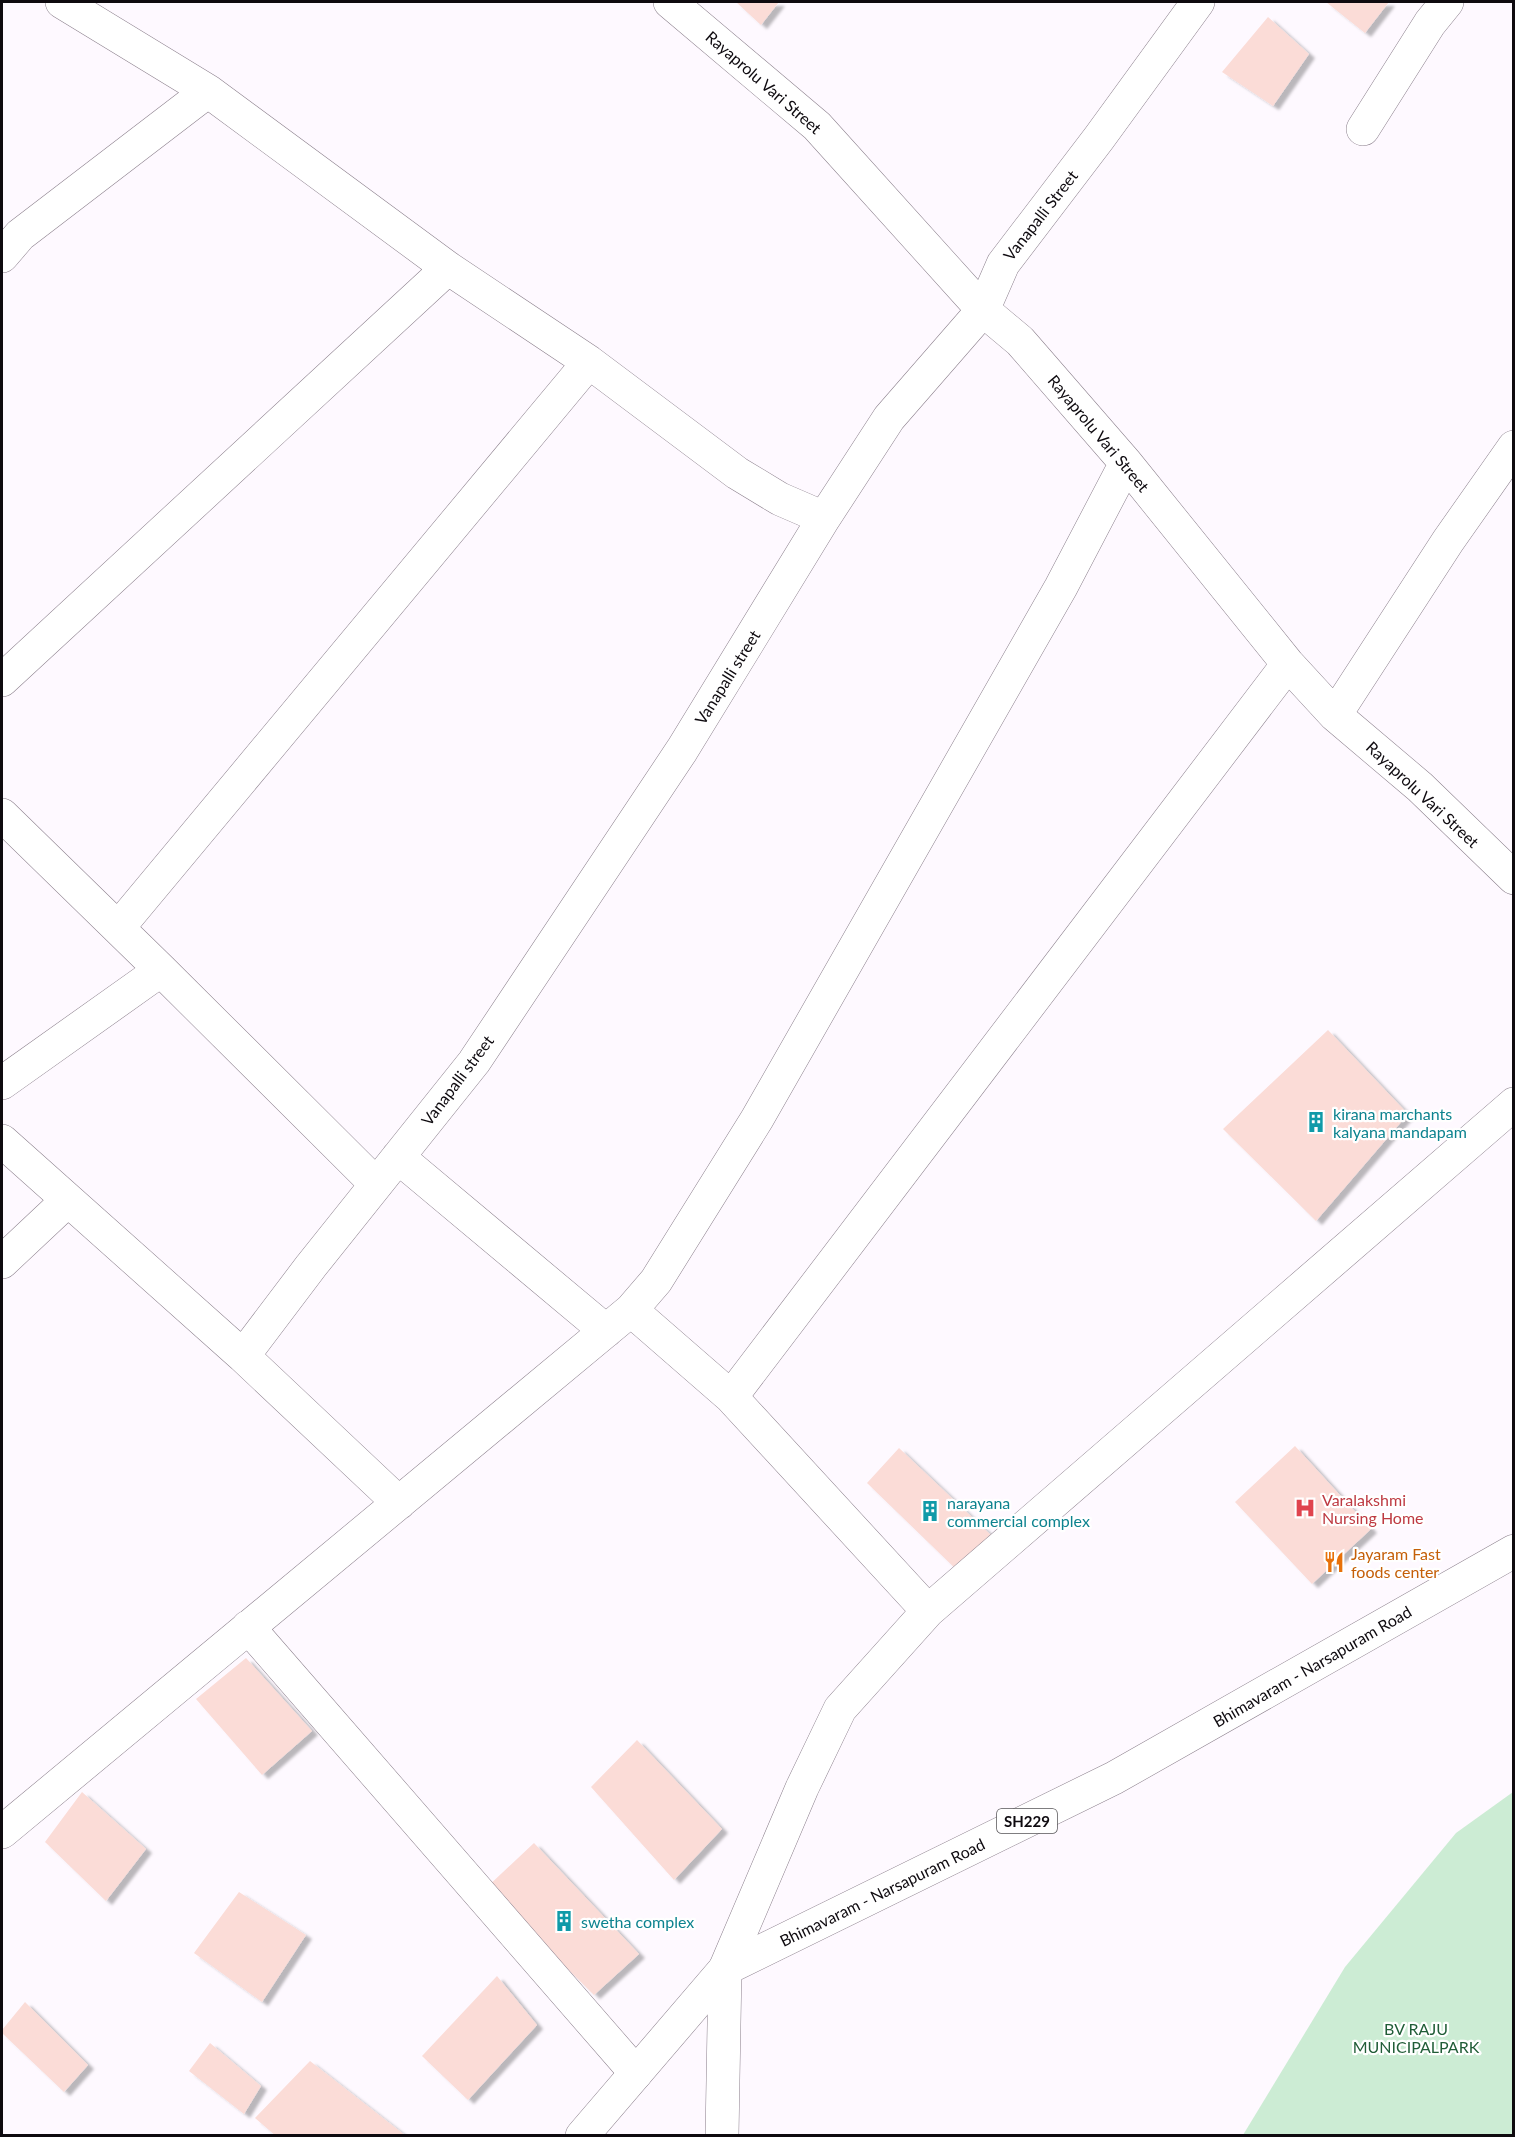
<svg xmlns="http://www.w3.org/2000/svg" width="1515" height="2137" viewBox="0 0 1515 2137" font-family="Lato,sans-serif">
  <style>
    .green { fill: #ccecd4 }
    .building { fill: #fbdcd7; filter: url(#shadow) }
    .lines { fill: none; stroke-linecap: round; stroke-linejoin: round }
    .street-casing { stroke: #8c808d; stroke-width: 34 }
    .primary-casing { stroke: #8c808d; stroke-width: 34 }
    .street { stroke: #fff; stroke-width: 33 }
    .primary { stroke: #fff; stroke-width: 33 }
    .labels { text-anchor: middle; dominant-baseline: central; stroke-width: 4.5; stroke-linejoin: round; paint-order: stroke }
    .shield { fill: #fff; stroke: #565457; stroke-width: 1.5 }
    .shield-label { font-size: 15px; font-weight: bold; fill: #0e0a0f }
    .street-label { font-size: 16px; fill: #0e0a0f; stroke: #fff }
    .culture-label { font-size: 16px; fill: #0d838f; stroke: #fff; text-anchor: start }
    .health-label { font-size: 16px; fill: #be3a42; stroke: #fff; text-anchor: start }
    .food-label { font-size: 16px; fill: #c56008; stroke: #fff; text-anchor: start }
    .park-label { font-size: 16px; fill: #205d37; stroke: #fff }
  </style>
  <defs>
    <filter id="shadow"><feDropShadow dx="6" dy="4" stdDeviation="1.5" flood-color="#0004"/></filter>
  </defs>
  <rect width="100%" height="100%" fill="#fef9ff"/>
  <path class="green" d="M1513 1792V2135H1243L1345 1967 1456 1833Z"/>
  <path class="building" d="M736 2H779L761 25Z
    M1326 2H1389L1365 33Z
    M1268 17 1309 54 1273 106 1222 72Z
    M1328 1030 1408 1114 1316 1221 1223 1129Z
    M1295 1446 1371 1529 1312 1584 1235 1502Z
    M899 1448 994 1538 961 1574 867 1483Z
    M246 1658 312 1731 262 1775 196 1699Z
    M637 1740 722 1829 674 1880 591 1787Z
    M82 1792 146 1849 106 1901 45 1842Z
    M534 1843 639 1954 594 1995 486 1888Z
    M239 1892 306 1935 262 2002 194 1953Z
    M497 1976 537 2025 468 2100 422 2056Z
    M25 2002 88 2065 64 2092 2 2033V2030Z
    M210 2043 261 2086 244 2114 189 2071Z
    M310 2061 406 2136H276L255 2118Z"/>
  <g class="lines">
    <defs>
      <path id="street" d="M62 2 208 91 448 268 589 362 737 473 780 499 824 518
        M670 2 817 126 983 310 1020 341 1126 463 1288 664 1335 715 1420 787 1514 878
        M1363 129 1430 23 1447 2
        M2 256 20 235 208 91
        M2 680 448 268
        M1335 715 1448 541 1514 447
        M2 815 161 970 376 1184
        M118 928 589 362
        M2 1083 161 970
        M2 1141 243 1356 311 1266 474 1062 682 750 824 518 889 418 983 310 1003 264 1099 138 1198 2
        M398 1157 606 1331
        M2 1262 68 1200
        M243 1356 399 1503
        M731 1397 1288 664
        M928 1611 731 1397 631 1310 656 1281 757 1119 1061 587 1126 463
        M248 1627 636 2073
        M2 1832 631 1310
        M722 2136 725 1969 802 1788 840 1709 928 1611 1514 1104"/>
      <path id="primary" d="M582 2136 725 1969 1114 1778 1514 1551"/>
    </defs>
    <use href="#street" class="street-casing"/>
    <use href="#primary" class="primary-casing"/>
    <use href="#street" class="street"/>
    <use href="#primary" class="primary"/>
  </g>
  <defs>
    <symbol id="building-bare" viewBox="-9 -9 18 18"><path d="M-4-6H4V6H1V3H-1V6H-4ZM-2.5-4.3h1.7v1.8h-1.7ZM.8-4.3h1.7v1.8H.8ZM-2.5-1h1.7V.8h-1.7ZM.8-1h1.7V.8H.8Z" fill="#0f9aa8" stroke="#fff" stroke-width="2.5" paint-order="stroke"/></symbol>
    <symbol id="hospital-bare" viewBox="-9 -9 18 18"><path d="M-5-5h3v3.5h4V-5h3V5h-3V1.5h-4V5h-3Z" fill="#e0444e" stroke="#fff" stroke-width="2.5" paint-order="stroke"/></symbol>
    <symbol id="restaurant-bare" viewBox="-9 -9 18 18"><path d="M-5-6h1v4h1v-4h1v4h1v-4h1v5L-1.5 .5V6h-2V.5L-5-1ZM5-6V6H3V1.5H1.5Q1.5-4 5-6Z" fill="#e8710a" stroke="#fff" stroke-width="2.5" paint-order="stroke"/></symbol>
  </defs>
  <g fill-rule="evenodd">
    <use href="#building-bare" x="1301" y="1107" width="30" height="30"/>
    <use href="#hospital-bare" x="1290" y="1493" width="30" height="30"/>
    <use href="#building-bare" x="915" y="1496" width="30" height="30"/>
    <use href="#restaurant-bare" x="1319" y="1547" width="30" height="30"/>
    <use href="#building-bare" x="549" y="1906" width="30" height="30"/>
  </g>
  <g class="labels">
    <rect class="shield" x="997" y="1809" width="60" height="24" rx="4.5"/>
    <g class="shield-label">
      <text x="1027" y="1821">SH229</text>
    </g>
    <g class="street-label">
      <text transform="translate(764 82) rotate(41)">Rayaprolu Vari Street</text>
      <text transform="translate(1040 215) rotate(-52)">Vanapalli Street</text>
      <text transform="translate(1099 433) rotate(50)">Rayaprolu Vari Street</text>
      <text transform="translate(727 677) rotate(-58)">Vanapalli street</text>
      <text transform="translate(1423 794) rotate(43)">Rayaprolu Vari Street</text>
      <text transform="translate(457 1080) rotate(-53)">Vanapalli street</text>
      <text transform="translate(1312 1666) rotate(-30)">Bhimavaram - Narsapuram Road</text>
      <text transform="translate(882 1892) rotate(-26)">Bhimavaram - Narsapuram Road</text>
    </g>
    <g class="culture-label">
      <text x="1333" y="1113">kirana marchants<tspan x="1333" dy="18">kalyana mandapam</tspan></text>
      <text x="947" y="1502">narayana<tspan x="947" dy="18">commercial complex</tspan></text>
      <text x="581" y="1921">swetha complex</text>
    </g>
    <g class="health-label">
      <text x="1322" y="1499">Varalakshmi<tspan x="1322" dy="18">Nursing Home</tspan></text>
    </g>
    <g class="food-label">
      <text x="1351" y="1553">Jayaram Fast<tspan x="1351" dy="18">foods center</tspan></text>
    </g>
    <g class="park-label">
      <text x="1416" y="2028">BV RAJU<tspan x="1416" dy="18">MUNICIPALPARK</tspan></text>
    </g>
  </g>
  <rect width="1515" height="2137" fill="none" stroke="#0e0a0f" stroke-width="6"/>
</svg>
